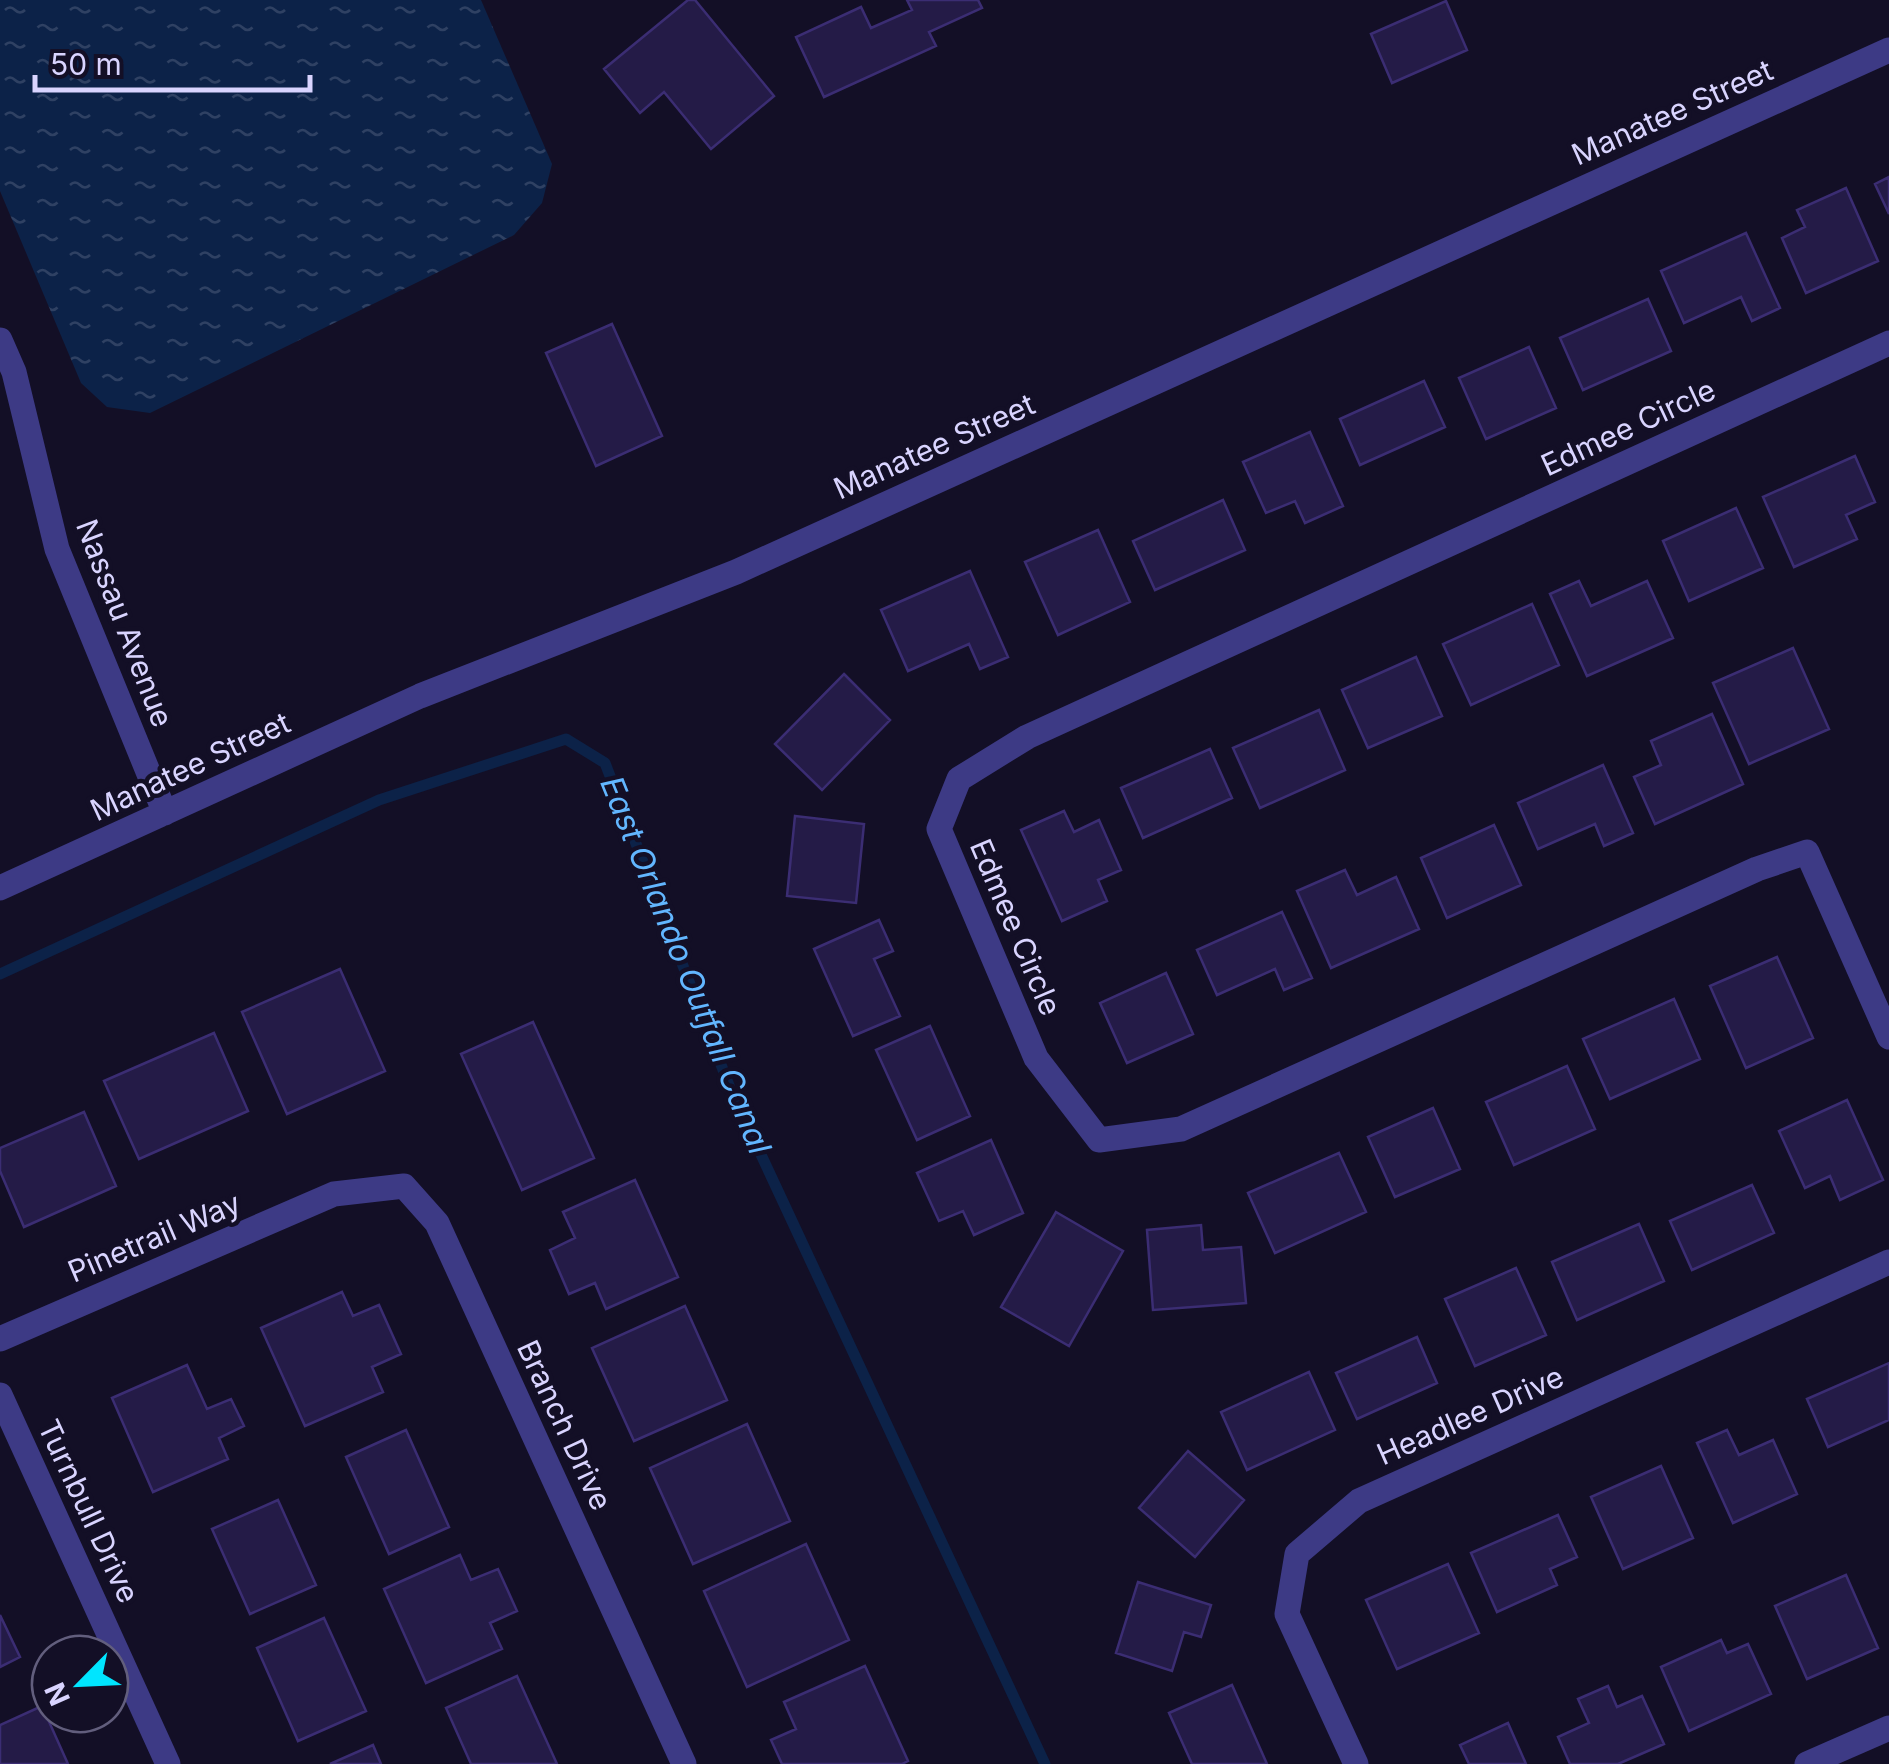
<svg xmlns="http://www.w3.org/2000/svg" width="1889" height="1764" viewBox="0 0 1889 1764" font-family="Inter,sans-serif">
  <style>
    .water { fill: url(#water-ripples) }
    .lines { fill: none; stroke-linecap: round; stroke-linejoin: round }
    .stream { stroke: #0c2248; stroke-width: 11 }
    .building { fill: #241b47; stroke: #3b2d73; stroke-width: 2.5 }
    .street { stroke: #3d3a85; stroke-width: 25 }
    .labels { text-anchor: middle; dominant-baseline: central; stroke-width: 9; stroke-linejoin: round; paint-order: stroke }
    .street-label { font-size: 30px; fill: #d9d4ff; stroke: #130f26 }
    .water-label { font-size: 32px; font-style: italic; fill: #62b6ff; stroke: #130f26 }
  </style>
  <defs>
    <pattern id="water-ripples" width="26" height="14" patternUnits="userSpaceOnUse" patternTransform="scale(2.5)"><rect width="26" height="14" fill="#0c2248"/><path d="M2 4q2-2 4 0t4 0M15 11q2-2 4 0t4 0" fill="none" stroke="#2f4163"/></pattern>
  </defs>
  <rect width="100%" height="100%" fill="#130f26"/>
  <path class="water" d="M0 0H481L552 164 542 203 514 235 150 413 107 407 81 383 0 191Z"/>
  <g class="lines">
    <path class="stream" d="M0 974 379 800 566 739 605 763 730 1088 1045 1764"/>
  </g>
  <path class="building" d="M688 0H695L774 96 711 149 664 92 640 113 604 69Z
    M907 0H978L982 8 929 32 936 46 824 97 796 37 861 7 871 28 912 10Z
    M1446 1 1467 50 1392 83 1371 34Z
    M1889 177V214L1875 184Z
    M1846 188 1878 261 1806 293 1782 238 1805 227 1797 210Z
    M1746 233 1780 308 1752 321 1741 297 1684 323 1661 271Z
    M1648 299 1671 351 1583 390 1560 338Z
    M612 324 662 436 596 466 546 353Z
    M1529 347 1556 408 1486 439 1459 378Z
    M1424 381 1445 427 1360 465 1340 419Z
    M1310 432 1343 506 1305 523 1295 501 1266 513 1243 462Z
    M1855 456 1875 502 1846 515 1857 539 1794 567 1763 497Z
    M1223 500 1245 550 1155 590 1133 541Z
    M1736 508 1763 568 1689 601 1663 541Z
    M1098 530 1130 602 1058 635 1025 562Z
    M970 571 1008 657 980 669 969 644 908 671 881 610Z
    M1579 581 1591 606 1647 581 1673 638 1587 676 1550 594Z
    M1532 604 1559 665 1471 705 1443 644Z
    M1793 648 1829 729 1749 764 1713 683Z
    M1416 657 1442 716 1368 748 1342 690Z
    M844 674 890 720 822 790 775 744Z
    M1319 710 1345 770 1260 808 1233 748Z
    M1712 714 1743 784 1655 824 1634 777 1661 765 1651 741Z
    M1210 749 1232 798 1143 838 1121 788Z
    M1603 765 1633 833 1604 846 1595 824 1538 849 1518 803Z
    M1064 811 1074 832 1099 820 1121 870 1098 880 1107 901 1062 921 1021 830Z
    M795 816 864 824 856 903 787 896Z
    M1494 825 1521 885 1447 918 1421 858Z
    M1345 870 1357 895 1396 877 1419 929 1331 968 1297 891Z
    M1282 912 1312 978 1284 990 1275 969 1217 995 1197 950Z
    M879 920 893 951 874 959 900 1016 853 1036 814 949Z
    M1777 957 1813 1038 1746 1068 1710 986Z
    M340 969 385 1071 287 1114 242 1012Z
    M1166 973 1193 1034 1127 1063 1100 1003Z
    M1674 999 1700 1059 1610 1099 1583 1039Z
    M533 1022 594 1158 522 1190 461 1054Z
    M930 1026 970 1116 917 1140 876 1050Z
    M214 1033 248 1111 139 1159 104 1081Z
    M1567 1066 1595 1129 1514 1165 1486 1102Z
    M1847 1100 1883 1180 1840 1200 1830 1176 1805 1188 1779 1131Z
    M1433 1108 1460 1169 1395 1197 1368 1137Z
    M84 1112 116 1186 24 1227 0 1171V1148Z
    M991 1140 1023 1213 974 1235 963 1211 939 1221 917 1173Z
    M1339 1153 1366 1212 1275 1253 1248 1193Z
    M635 1180 678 1277 606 1309 595 1283 569 1294 550 1250 575 1238 563 1212Z
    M1752 1185 1774 1233 1692 1270 1670 1221Z
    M1056 1212 1123 1251 1069 1346 1001 1307Z
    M1639 1224 1664 1281 1577 1320 1552 1262Z
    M1201 1225 1203 1250 1241 1247 1246 1303 1153 1310 1147 1230Z
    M1516 1268 1546 1335 1475 1366 1445 1299Z
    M342 1292 353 1316 379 1305 401 1354 372 1367 383 1392 305 1426 261 1328Z
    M685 1306 727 1400 634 1441 592 1348Z
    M1417 1337 1437 1383 1357 1419 1336 1373Z
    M1889 1363V1420L1828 1447 1807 1399Z
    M187 1365 207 1409 231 1399 244 1426 219 1438 228 1459 153 1492 112 1398Z
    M1309 1372 1335 1430 1247 1470 1221 1412Z
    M747 1424 790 1521 693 1564 650 1468Z
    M406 1430 449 1527 389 1554 346 1457Z
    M1727 1430 1739 1455 1773 1440 1797 1494 1733 1523 1697 1443Z
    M1188 1451 1244 1500 1195 1557 1139 1508Z
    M1661 1466 1693 1538 1623 1569 1591 1497Z
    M278 1500 316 1585 250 1614 212 1529Z
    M1558 1515 1577 1557 1550 1569 1557 1585 1497 1612 1471 1553Z
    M806 1544 849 1640 747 1687 704 1591Z
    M460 1555 471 1580 498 1569 517 1611 490 1623 502 1649 426 1683 384 1589Z
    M1448 1564 1479 1633 1397 1669 1366 1600Z
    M1846 1575 1878 1648 1807 1679 1775 1606Z
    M1138 1582 1211 1605 1201 1637 1184 1632 1172 1671 1116 1653Z
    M0 1615 20 1657 0 1667Z
    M324 1618 366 1711 298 1741 257 1648Z
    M1721 1640 1727 1653 1748 1644 1771 1694 1689 1731 1661 1667Z
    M865 1666 908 1761 902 1764H782L771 1740 796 1729 784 1702Z
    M517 1676 557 1764H471L446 1708Z
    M1232 1685 1267 1764H1192L1169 1713Z
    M1608 1686 1617 1707 1642 1696 1664 1744 1618 1764H1570L1558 1737 1589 1723 1578 1699Z
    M42 1706 68 1764H0V1725Z
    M1508 1723 1526 1764H1469L1460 1745Z
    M373 1745 381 1764H330Z"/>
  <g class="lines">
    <path class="street" d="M0 340 14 372 57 549 165 813
      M1889 343 1027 737 959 779 939 829 1036 1058 1099 1140 1181 1129 1757 869 1807 852 1889 1037
      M0 888 420 696 736 572 1889 50
      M0 1339 334 1194 404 1186 437 1223 684 1764
      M0 1395 168 1764
      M1356 1764 1287 1614 1297 1554 1359 1501 1889 1262
      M1807 1764 1889 1728"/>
  </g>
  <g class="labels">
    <g class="street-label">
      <text transform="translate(1672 112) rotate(-24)">Manatee Street</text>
      <text transform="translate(1628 427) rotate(-25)">Edmee Circle</text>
      <text transform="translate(934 446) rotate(-24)">Manatee Street</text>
      <text transform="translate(125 623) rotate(69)">Nassau Avenue</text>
      <text transform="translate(190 766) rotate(-25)">Manatee Street</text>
      <text transform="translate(1016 927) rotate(67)">Edmee Circle</text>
      <text transform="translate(154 1237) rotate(-23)">Pinetrail Way</text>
      <text transform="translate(1470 1415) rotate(-24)">Headlee Drive</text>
      <text transform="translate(565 1425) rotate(65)">Branch Drive</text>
      <text transform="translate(89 1511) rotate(65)">Turnbull Drive</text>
    </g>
    <g class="water-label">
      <text transform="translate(686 965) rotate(68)">East Orlando Outfall Canal</text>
    </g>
  </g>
  <g transform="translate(80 1684) rotate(246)"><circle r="48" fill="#130f26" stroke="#625e7d" stroke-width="2.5"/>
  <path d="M0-8L18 38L0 25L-18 38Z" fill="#00e5ff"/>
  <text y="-15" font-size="28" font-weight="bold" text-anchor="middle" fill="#d9d4ff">N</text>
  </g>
  <path d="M35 75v15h275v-15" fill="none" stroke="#d9d4ff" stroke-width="5"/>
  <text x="50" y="75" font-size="30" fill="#d9d4ff" stroke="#130f26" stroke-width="8" paint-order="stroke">50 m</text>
</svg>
